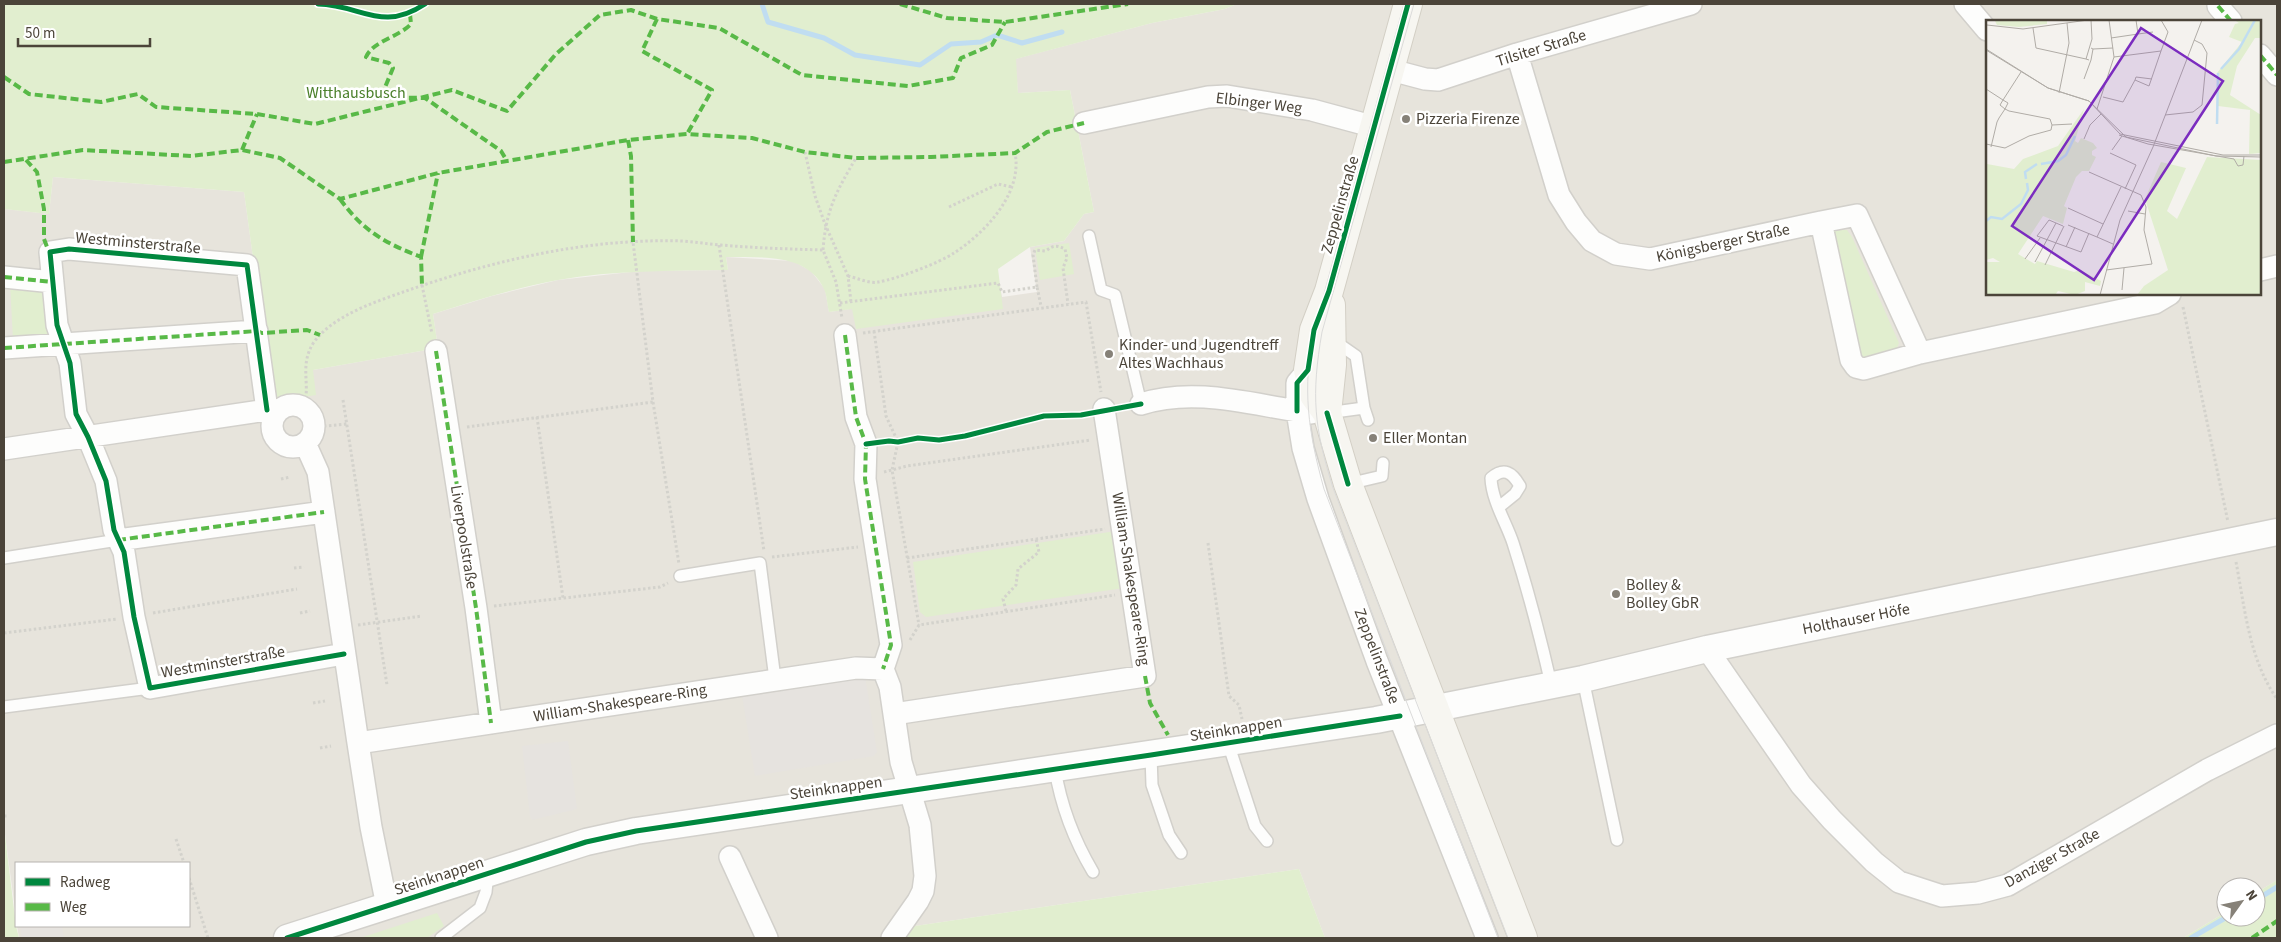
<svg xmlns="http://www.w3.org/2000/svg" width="2281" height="942" viewBox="0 0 2281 942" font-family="'Source Sans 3',sans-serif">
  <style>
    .residential { fill: #e7e4dc; fill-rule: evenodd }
    .green { fill: #e1eecf }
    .parking { fill: #e6e3df }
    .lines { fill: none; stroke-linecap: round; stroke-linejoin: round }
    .stream { stroke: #c0ddf1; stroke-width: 5 }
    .service-casing { stroke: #d2d0cb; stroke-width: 14 }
    .minor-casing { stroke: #d2d0cb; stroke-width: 24 }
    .tertiary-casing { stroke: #d2d0cb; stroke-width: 29 }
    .secondary-casing { stroke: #d3cfc5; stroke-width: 30 }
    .path { stroke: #d3d2cc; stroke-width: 3; stroke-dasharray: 2.5 2.5; stroke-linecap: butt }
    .service { stroke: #fdfdfc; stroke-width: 11 }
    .minor { stroke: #fdfdfc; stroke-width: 21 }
    .tertiary { stroke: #fdfdfc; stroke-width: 26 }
    .secondary { stroke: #f7f6f1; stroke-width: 28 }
    .tram { stroke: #dbdbda; stroke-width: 1 }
    .quiet { stroke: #58b947; stroke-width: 4; stroke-dasharray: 8 4; stroke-linecap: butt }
    .cycleway-casing { stroke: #fff; stroke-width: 8 }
    .cycleway { stroke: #00873e; stroke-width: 5 }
    .poi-dot { fill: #868178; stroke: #fff; stroke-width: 2 }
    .labels { text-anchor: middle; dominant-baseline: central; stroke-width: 5; stroke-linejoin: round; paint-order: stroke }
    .street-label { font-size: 16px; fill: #4b4439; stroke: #fff }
    .park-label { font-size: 16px; fill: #4a7f2a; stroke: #fff }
    .poi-label { font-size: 16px; fill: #4b4439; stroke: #fff; text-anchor: start }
    .inset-river { fill: none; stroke: #c0ddf1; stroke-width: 2.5 }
    .inset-road { fill: none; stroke: #b0aca6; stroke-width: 1 }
    .view { fill: #7b2cbf; fill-opacity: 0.15; stroke: #7b2cbf; stroke-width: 2.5 }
    .inset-edge { fill: none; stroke: #4b4439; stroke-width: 2.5 }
  </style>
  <rect width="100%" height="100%" fill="#f4f2ee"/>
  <path class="residential" d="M1237 4H2277V880L2256 893V887H2226V912L2183 938H1325L1299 869 915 926 905 938H19L17 926H189V863H16V917L4 827V209L49 214 53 177 244 192 272 396 313 370 438 348 433 314 492 296 558 280 640 271 728 270 726 257 793 261 811 271 825 289 829 312 1000 287 1002 297 1037 292 1030 247 1064 241 1084 214 1094 212 1070 90 1018 93 1015 59 1152 23 1225 9ZM1987 21H2260V294H1987Z"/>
  <path class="green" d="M4 4H1237L1225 9 1152 23 1016 59 1018 93 1070 90 1094 212 1084 214 1064 241 1030 247 998 269 1003 309 856 329 852 309 829 312C827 305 827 295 824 289 807 252 760 258 726 257L728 270C671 271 614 270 558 280 515 288 474 301 433 314L438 348 313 370 316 395 285 400 272 397 244 192 53 177 49 214 4 209Z
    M1834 230H1847L1852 237 1899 343 1894 355 1863 361 1854 353 1831 240Z
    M1069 243 1074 274 1040 280 1035 248Z
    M10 283 46 292 51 339 13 340Z
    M1116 531 1124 588 926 617 920 612 913 562Z
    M4 827 16 926 19 938H4Z
    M1299 869 1325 938H905L915 926Z
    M2277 880V938H2183L2226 912V917H2256V893Z
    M437 913 444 926 427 938H360Z"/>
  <path class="parking" d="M865 676 877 752 874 756 755 776 742 695Z
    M568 741 577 809 532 820 530 816 522 746Z
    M20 926H62L64 938H22Z"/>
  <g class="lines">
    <path class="stream" d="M762 4 768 22 824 38 855 55 920 65 951 44 981 42 997 35 1022 43 1062 32
      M2256 900 2277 887
      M2191 938 2227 917"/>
    <defs>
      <path id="service" d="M1089 236 1101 290 1115 295 1141 404
        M1333 340 1356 356 1364 408
        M1327 413 1364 408 1368 420
        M1348 484 1382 476 1383 463
        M1499 507 1515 494 1520 486C1512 472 1504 467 1491 478 1492 501 1506 522 1513 543 1528 590 1540 636 1551 684
        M4 558 118 540
        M680 576 760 563 775 679
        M1583 679 1617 840
        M4 707 150 688
        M1228 743 1255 826 1267 841
        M1151 755 1152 785 1169 835 1181 853
        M1055 769C1061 806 1074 840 1093 872
        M441 938 480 908 486 892 488 873"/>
      <path id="minor" d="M1965 4 1987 30
        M2218 6 2231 21
        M1517 54 1559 195 1576 222 1592 241 1616 254 1650 259 1821 222 1851 360 1856 367 1864 369 1920 353 2155 303 2170 294
        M2260 55 2277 75
        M1391 70 1425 79 1438 80 1517 54 1691 4
        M1084 123 1208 97 1227 96 1312 110 1375 127
        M1821 222 1857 215 1920 353
        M2260 270 2277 266
        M4 277 53 282
        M845 335 856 417 866 444 865 479 891 645 883 669 890 687 901 762 920 825 925 876 923 891 918 901 892 938
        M4 348 257 331
        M436 351 476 608 491 723
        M1308 370 1297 383V411L1303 448 1318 499 1377 661 1487 938
        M1141 404C1197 386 1255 406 1311 413
        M272 426a21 21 0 1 1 42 0a21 21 0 1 1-42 0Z
        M267 410 247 265 69 249 50 252 57 325 70 363 76 414 88 437 106 481 114 530 124 552 134 617 150 688 344 654
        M305 443 318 472 358 743 856 668 883 669
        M4 449 267 410 275 415
        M118 540 324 512
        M1707 649 1801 785 1832 820 1874 862 1899 882 1942 896 1978 893 2008 885 2207 770 2277 735
        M894 714 1145 676 1104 409
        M358 743 371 827 387 906
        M730 857 767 938"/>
      <path id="tertiary" d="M287 938 586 842 636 831 1376 720 1583 679 1707 649 2277 532"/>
      <path id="secondary" d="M1408 4 1329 291 1314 330 1308 370 1314 395 1327 413 1348 484 1523 938
        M1327 413 1332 365 1331 305"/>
    </defs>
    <use href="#service" class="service-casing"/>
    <use href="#minor" class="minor-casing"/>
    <use href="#tertiary" class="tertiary-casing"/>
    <use href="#secondary" class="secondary-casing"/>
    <path class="path" d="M805 152 815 196 825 224 848 276 851 302
      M949 207 998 184 1012 187
      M719 245 764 551
      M823 250C826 210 836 192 856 158
      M848 276C857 278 870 284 878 282 897 279 939 263 954 253 985 233 1023 193 1015 153
      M422 285 432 334
      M1037 287 1033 255 1035 250 1046 251C1053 245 1057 245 1065 249L1067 258 1063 268 1068 304
      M840 303 998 283 1002 292 1037 287 1041 306
      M2183 307 2228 522
      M874 331 886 416 898 442 892 470 919 625
      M863 333 1086 302 1101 392
      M343 400 387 685
      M653 402 679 564
      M303 408C312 386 298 366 314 342 334 315 375 302 406 291 495 260 588 238 683 241 696 242 708 244 721 245 755 248 789 249 823 250L836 282 842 318
      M537 417 563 598
      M314 427 347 424
      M467 427 653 402 633 242
      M275 449 276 438
      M884 472 907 466 1091 440
      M281 479 290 477
      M1208 543 1229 696 1239 705 1242 719
      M772 557 858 547
      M907 558 1105 529
      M2236 562C2245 609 2249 659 2277 699
      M294 568 304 567
      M494 606 660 587 668 583
      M1006 611 1003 599 1016 585 1018 569 1039 552 1036 539
      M153 613 297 589
      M300 613 310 611
      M358 625 422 616
      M4 633 117 619
      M910 640 919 625 1115 595
      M313 703 325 701
      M320 748 331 746
      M4 816H9
      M176 839 184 863
      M189 878 208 938"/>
    <use href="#service" class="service"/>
    <use href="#minor" class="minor"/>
    <use href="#tertiary" class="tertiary"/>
    <use href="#secondary" class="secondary"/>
    <path class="tram" d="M1404 4 1314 330C1302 389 1308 431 1324 489L1498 938
      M1414 4 1322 332C1311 396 1314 427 1333 488L1508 938"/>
    <path class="quiet" d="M900 4 947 18 1005 22 1128 4
      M2218 6 2231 21
      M410 14 411 24C399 37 373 41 366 57L389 63 393 68 381 97 425 98 501 151 507 161
      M657 19 642 51 712 90 687 134
      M2260 55 2277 75
      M4 77 29 94 101 102 138 94 156 107 257 114 315 124 452 90 507 111 556 54 600 15 631 10 657 19 719 28 802 75 908 86 953 78 961 58 992 45 1005 22
      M628 140 631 156 633 242
      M242 150 257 114
      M26 160 37 172 44 209V239L50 255
      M4 162 83 150 191 156 242 150 280 158 340 199 438 173 628 140 687 134 752 138 805 152 856 158 931 157 1015 153 1047 132 1084 123
      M340 199C363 231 385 243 421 257L422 285
      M421 257 438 173
      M4 277 53 282
      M845 335 856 417 866 444 865 479 891 645 883 669
      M4 348 257 331 262 333 307 330 320 335
      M436 351 476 608 491 723
      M118 540 324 512
      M1145 676 1150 703 1168 735
      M2252 938 2277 921"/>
    <defs>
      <path id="cycleway" d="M318 4C362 5 381 33 425 4
        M267 410 247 265 69 249 50 252 57 325 70 363 76 414 88 437 106 481 114 530 124 552 134 617 150 688 344 654
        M1297 411V383L1308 370 1314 330 1329 291 1408 4
        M1327 413 1348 484
        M866 444 889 441 898 442 918 438 939 440 965 436 1044 416 1081 415 1141 404
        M287 938 586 842 636 831 1151 755 1400 716"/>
    </defs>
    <use href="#cycleway" class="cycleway-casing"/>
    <use href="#cycleway" class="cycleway"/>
  </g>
  <g class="poi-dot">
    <circle cx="1406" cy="119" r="5"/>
    <circle cx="1109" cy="354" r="5"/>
    <circle cx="1373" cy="438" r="5"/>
    <circle cx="1616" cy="594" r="5"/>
  </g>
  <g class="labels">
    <g class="street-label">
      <text transform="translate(1541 48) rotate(-17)">Tilsiter Straße</text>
      <text transform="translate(1259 103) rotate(7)">Elbinger Weg</text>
      <text transform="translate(1340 205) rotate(-74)">Zeppelinstraße</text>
      <text transform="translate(138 243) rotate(5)">Westminsterstraße</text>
      <text transform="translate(1723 243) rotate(-12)">Königsberger Straße</text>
      <text transform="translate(464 537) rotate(81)">Liverpoolstraße</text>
      <text transform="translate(1131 579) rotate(81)">William-Shakespeare-Ring</text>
      <text transform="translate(1856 619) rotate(-11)">Holthauser Höfe</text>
      <text transform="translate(1377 656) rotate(69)">Zeppelinstraße</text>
      <text transform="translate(223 662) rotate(-10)">Westminsterstraße</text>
      <text transform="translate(620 703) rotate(-9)">William-Shakespeare-Ring</text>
      <text transform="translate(1236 729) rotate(-9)">Steinknappen</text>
      <text transform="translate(836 788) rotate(-8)">Steinknappen</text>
      <text transform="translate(2052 858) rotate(-29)">Danziger Straße</text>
      <text transform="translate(439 876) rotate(-18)">Steinknappen</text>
    </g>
    <g class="park-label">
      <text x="356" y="93">Witthausbusch</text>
    </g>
    <g class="poi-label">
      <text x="1416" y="119">Pizzeria Firenze</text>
      <text x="1119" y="345">Kinder- und Jugendtreff<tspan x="1119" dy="18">Altes Wachhaus</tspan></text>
      <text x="1383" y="438">Eller Montan</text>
      <text x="1626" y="585">Bolley &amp;<tspan x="1626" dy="18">Bolley GbR</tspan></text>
    </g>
  </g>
  <g transform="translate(1986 20)">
    <rect width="275" height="275" fill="#f4f2ee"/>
    <path d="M61 0V4L33 7 11 5 9 1ZM248 0H275V18H269L251 46 244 75 275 95V133L263 134 264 90 232 86 231 53 256 22 243 17 249 4 253 3ZM98 89 89 121 92 123 95 118 107 123 111 128 106 131V135L110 137 103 151H96L90 157 78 186 81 188 77 204 57 196 32 234 49 244 51 241 88 252 94 250 115 261 114 266 99 262V271L89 275 72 271 69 275H0V242H14L7 238 0 240 1 144 28 149 37 139 72 126ZM221 137 275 140V275H151L158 266 182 250 159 179 175 142 200 148 181 191 191 199Z" fill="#e1eecf"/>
    <path class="inset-river" d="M235 49 253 29 269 0M231 104 232 53M55 144 72 141 80 135 89 116M40 159 39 152 51 144M0 201 5 197 16 199 35 184 42 170 41 163"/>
    <path class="inset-road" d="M1 5 37 9 102 0M47 8 50 28 100 39M152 14 167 12M125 18 152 14 150 0M0 29 62 68 103 81 140 117 230 136 275 137M107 29 127 28M0 30 62 68 103 81 134 114 237 135H275M128 37 175 31 182 12 175 0M103 40 100 39 106 19 105 0M98 59 105 40 107 29 105 28M149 60 150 57 166 59M0 69 17 80 35 52M73 73 83 23 81 3M117 77 137 82 149 60 163 66 175 31M111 89 128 37 123 0M179 95 207 92 216 85 221 33 216 24 208 20M66 105 86 104M133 115 162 124 248 139 252 146 257 145 258 136M98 119 104 105 115 94M0 124 19 128 43 116 65 110 66 105M5 127 11 102 13 98 19 89 22 83 17 80 14 85 19 89 23 91 64 99 66 105M126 130 136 116M124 133 150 145 139 169M103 152 155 175 160 187 158 210 166 244 120 250M82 188 117 204M142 191 159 194M82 205 111 217 135 167M77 206 63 200 51 216 95 232 103 213M111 217 127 224M80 227 89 207M39 239 54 218M49 242 70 203M59 245 78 206M136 270 138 248M114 275 134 200 167 127 216 0"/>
    <path class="view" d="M155 8 237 61 108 260 26 206Z"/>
    <rect width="275" height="275" class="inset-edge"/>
  </g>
  <rect width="2281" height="942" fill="none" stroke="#4b4439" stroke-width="10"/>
  <rect x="15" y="862" width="175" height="65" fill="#ffffff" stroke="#b7b4b0"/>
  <rect x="25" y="878" width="25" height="8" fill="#00873e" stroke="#b7b4b0"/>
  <text x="60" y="887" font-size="15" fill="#4b4439">Radweg</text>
  <rect x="25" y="903" width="25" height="8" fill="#58b947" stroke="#b7b4b0"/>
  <text x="60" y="912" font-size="15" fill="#4b4439">Weg</text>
  <g transform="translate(2241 902) rotate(57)"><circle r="24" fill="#ffffff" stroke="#b7b4b0"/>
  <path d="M0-4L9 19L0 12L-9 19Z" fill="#868178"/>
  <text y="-8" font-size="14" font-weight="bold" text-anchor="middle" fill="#4b4439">N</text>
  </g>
  <path d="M18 38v8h132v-8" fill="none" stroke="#4b4439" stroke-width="2.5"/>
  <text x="25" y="38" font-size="15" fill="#4b4439" stroke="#ffffff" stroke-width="4" paint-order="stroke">50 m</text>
</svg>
